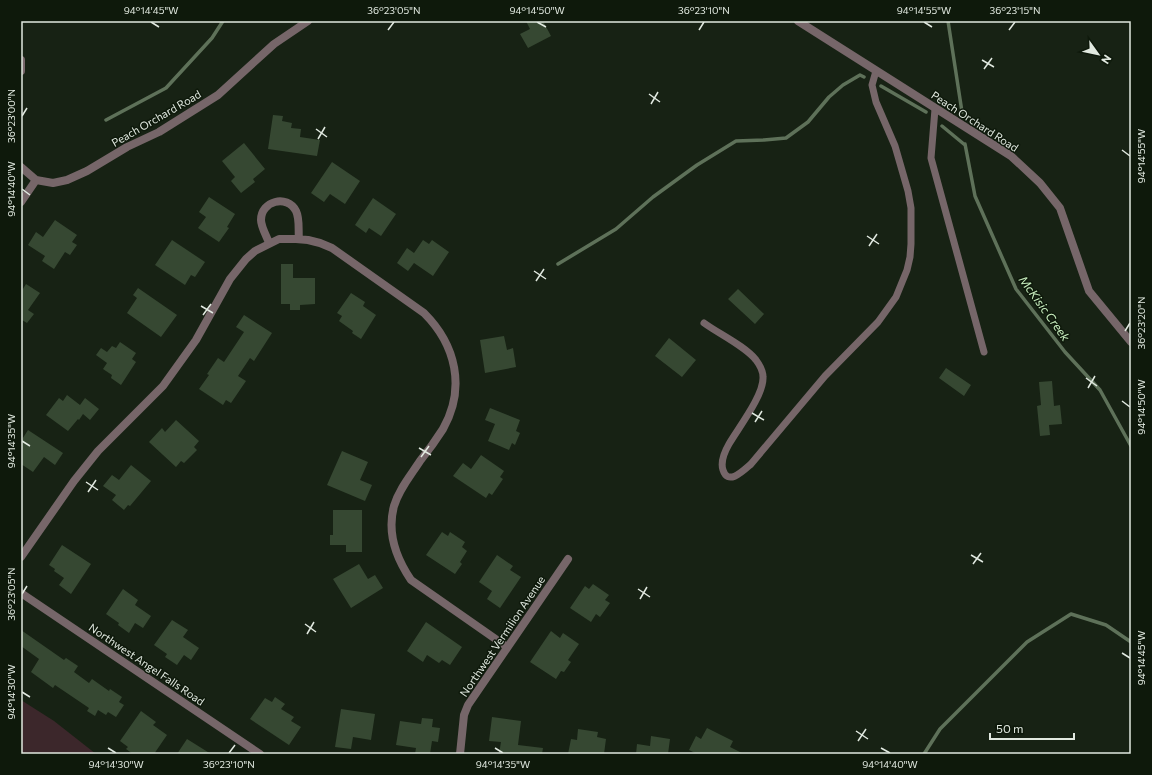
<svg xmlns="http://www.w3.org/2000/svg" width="1152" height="775" viewBox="0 0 1152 775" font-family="Commissioner,sans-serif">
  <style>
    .green { fill: #3c272b }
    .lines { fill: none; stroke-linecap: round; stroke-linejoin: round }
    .stream { stroke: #5e7159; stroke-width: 3.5 }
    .building { fill: #364832 }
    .lane { stroke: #766669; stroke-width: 7 }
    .street { stroke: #766669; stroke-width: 8 }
    .ticks { fill: none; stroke: #e1e9e0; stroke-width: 1.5 }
    .labels { text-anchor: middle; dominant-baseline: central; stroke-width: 3; stroke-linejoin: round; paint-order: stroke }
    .street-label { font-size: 11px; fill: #e1e9e0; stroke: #0e190b }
    .water-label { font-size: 12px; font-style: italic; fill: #caf0c1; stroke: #0e190b }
    .neatline { fill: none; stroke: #e1e9e0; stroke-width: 1.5 }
    .ticks-label { font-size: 10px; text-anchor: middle; fill: #e1e9e0 }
  </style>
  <rect width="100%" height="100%" fill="#172214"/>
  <path class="green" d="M21 700 54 721 96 754H21Z"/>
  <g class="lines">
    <path class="stream" d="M948 21 962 112
      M881 86 926 112
      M106 120 166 88 212 38 223 21
      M942 126 965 145
      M965 144 975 196 1016 289 1065 352 1100 390 1131 446
      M558 264 616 229 653 197 697 165 736 141 764 140 786 138 808 122 829 97 843 85 860 75 864 77
      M924 754 940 729 1027 642 1071 614 1106 625 1131 642"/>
  </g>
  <path class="building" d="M526 21H543L551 36 528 48 520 34 530 29Z
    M273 115 283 116 282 121 292 123 291 128 301 129 300 137 320 140 317 156 268 149Z
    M244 143 265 169 253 179 255 182 241 193 231 181 235 177 222 161Z
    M332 162 360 181 345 204 330 194 324 202 311 193Z
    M209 197 235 214 227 227 229 228 219 242 198 228 206 217 199 212Z
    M373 198 396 214 381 236 369 228 366 233 355 225Z
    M55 220 77 235 72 242 77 245 70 255 65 252 54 269 42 261 45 256 28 245 36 232 43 237Z
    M172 240 205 262 195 277 191 275 185 285 155 265Z
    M423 240 429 244 432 240 449 252 433 276 414 263 408 271 397 263 407 248 414 253Z
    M281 264H293V278H315V304L300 305V310H290V304H281Z
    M26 284 40 293 28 310 34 314 27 323 22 320 21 321V292Z
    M138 288 177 315 161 337 127 313 137 298 133 295Z
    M738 289 764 314 755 324 728 299Z
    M351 293 365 302 363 306 376 315 361 339 352 333 353 331 339 321 342 316 337 313Z
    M244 315 272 333 254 361 250 358 238 376 246 381 231 403 226 400 223 405 199 389 209 375 207 374 218 358 224 362 244 332 236 327Z
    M504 336 507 350 513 348 516 367 485 373 480 340Z
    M669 338 696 360 682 377 655 356Z
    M120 342 136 353 132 359 136 362 121 385 111 378 112 375 103 369 107 363 96 355 101 348 107 352 112 346 116 348Z
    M946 368 971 385 964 396 939 378Z
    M1052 381 1054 406 1060 405 1062 424 1049 425 1050 435 1040 436 1037 406 1041 405 1039 382Z
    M67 395 80 405 85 398 99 409 90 420 83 414 79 420 78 419 68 431 46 415 59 398 63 401Z
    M490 408 520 420 516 431 520 433 515 445 512 443 509 450 488 441 495 424 485 420Z
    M176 420 199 441 194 447 197 450 184 463 181 461 176 467 149 442 162 428 165 432Z
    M28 430 63 453 55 465 44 457 33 472 21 464V441Z
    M342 451 368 462 360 480 372 485 365 501 327 485Z
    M481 455 504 471 500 477 503 479 492 495 489 493 486 498 453 476 463 463 471 469Z
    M131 465 151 481 130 506 128 505 124 510 112 500 116 495 103 486 112 475 119 480Z
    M333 510H362V552H346V545H330V535H333Z
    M442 532 448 536 450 532 465 542 462 547 467 551 460 562 462 564 455 574 426 555Z
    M62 545 91 564 71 594 59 585 64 578 54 571 55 569 49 565Z
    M497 555 513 566 510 570 521 577 500 608 487 599 492 591 479 582Z
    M359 564 368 579 375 575 383 588 351 608 333 579Z
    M593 584 609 595 605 600 610 603 600 617 596 614 591 622 570 608 585 586 589 589Z
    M123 589 138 600 135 605 151 616 143 628 135 623 129 633 118 625 119 623 106 614Z
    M172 620 188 630 183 637 199 648 191 660 184 655 177 665 165 657 167 654 154 645Z
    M426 622 462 647 450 665 442 660 439 663 427 655 423 662 407 651Z
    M21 630 64 660 66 658 78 666 74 672 89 683 92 679 109 691 110 689 122 697 119 702 124 705 116 717 108 712 106 715 98 710 95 716 87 711 89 708 55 685 53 688 31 672 39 659 21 646Z
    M551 631 560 638 563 633 579 644 568 660 571 662 564 672 561 671 556 679 530 662Z
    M275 697 285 704 281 709 294 717 291 721 301 727 289 745 250 719 265 698 272 702Z
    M341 709 375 714 371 740 353 737 351 749 335 747Z
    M141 711 156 722 153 725 167 735 154 754H133L126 749 128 747 120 741Z
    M492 717 521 721 518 745 543 748 542 754H499L501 742 489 741Z
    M422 718 433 719 432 727 440 728 438 742 432 741 430 754H415L416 748 396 745 400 721 421 724Z
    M707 728 733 741 730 747 744 754H697L689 750 696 736 701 739Z
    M578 729 598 732 597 737 606 739 604 754H568L571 739 577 740Z
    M651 736 670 739 668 754H636L637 744 650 746Z
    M187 739 211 754H177Z"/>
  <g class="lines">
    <path class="lane" d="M935 109 931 158 984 352
      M704 323C719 334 745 346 756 360 759 364 763 371 763 377 764 395 739 427 729 444 725 451 720 461 723 470 728 486 743 471 751 464L825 376 878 322 896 297 907 270 910 257 911 244V208L908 191 895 146 876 102 872 85 876 71"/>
    <path class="street" d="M798 21 1011 156 1040 183 1060 208 1089 291 1131 342
      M21 60V71
      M21 167 36 180 53 183 67 180 87 171 127 147 159 132 218 95 274 44 308 21
      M21 202 36 180
      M269 243C267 237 261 227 261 220 261 201 287 194 296 211 300 219 298 230 299 239
      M21 557 74 481 98 451 163 386 196 340 230 279 246 259 255 251 279 239H296L308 240 320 243 332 248 424 313C456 345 466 388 443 429 436 440 428 451 420 461 411 475 399 489 394 506 387 532 396 558 411 580L507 647
      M21 593 260 754
      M460 754 464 715 468 705 568 559"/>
  </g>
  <path class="ticks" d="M151 22 159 27M537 22 546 27M924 22 932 27M388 30 394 22M699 30 704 22M1009 30 1015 22M982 60 994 67M984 69 992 58M649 94 660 102M651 104 658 92M22 116 27 108M316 129 327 137M318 139 325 127M1122 150 1130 156M22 189 30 195M867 236 879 244M869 246 877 234M534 271 546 279M536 281 544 269M201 306 213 313M203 315 211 304M1125 331 1130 323M1086 378 1097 386M1088 388 1095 376M1122 401 1130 407M752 413 764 420M755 422 762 411M22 441 30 446M419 448 431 455M421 457 429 446M86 482 98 490M88 492 96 480M971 555 983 562M973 564 981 553M638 589 650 597M22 594 27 586M640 599 647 587M305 624 316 632M307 634 314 622M1122 653 1130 658M22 692 30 697M856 731 868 739M858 741 866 729M108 748 116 753M495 748 503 753M881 748 890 753M229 753 235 745"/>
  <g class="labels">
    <g class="street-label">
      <text transform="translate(156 118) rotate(-30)">Peach Orchard Road</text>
      <text transform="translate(975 121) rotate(33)">Peach Orchard Road</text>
      <text transform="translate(502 636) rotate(-56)">Northwest Vermilion Avenue</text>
      <text transform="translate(147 664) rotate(34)">Northwest Angel Falls Road</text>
    </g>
    <g class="water-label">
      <text transform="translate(1045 308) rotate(54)">McKisic Creek</text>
    </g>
  </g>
  <rect width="1152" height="775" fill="none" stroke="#0e190b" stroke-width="44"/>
  <g transform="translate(1098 54) rotate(123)" stroke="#0e190b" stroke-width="3" paint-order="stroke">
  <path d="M0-3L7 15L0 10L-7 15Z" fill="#e1e9e0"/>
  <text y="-6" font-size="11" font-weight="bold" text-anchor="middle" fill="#e1e9e0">N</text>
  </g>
  <path d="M990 733v6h84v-6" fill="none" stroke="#e1e9e0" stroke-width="2"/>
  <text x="996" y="733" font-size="12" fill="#e1e9e0" stroke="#0e190b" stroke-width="3" paint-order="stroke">50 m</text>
  <rect x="22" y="22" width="1108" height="731" class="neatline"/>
  <g class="ticks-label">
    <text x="151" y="14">94°14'45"W</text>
    <text x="394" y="14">36°23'05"N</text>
    <text x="537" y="14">94°14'50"W</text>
    <text x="704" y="14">36°23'10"N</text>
    <text x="924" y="14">94°14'55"W</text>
    <text x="1015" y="14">36°23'15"N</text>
    <text transform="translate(11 116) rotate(-90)" y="4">36°23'00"N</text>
    <text transform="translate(1141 156) rotate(-90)" y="4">94°14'55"W</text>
    <text transform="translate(11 189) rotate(-90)" y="4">94°14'40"W</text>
    <text transform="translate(1141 323) rotate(-90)" y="4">36°23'20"N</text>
    <text transform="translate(1141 407) rotate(-90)" y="4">94°14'50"W</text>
    <text transform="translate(11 441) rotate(-90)" y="4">94°14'35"W</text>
    <text transform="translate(11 594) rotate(-90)" y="4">36°23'05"N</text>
    <text transform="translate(1141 658) rotate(-90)" y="4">94°14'45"W</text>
    <text transform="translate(11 692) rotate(-90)" y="4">94°14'30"W</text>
    <text x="116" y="768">94°14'30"W</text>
    <text x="229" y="768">36°23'10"N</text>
    <text x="503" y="768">94°14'35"W</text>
    <text x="890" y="768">94°14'40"W</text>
  </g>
</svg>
